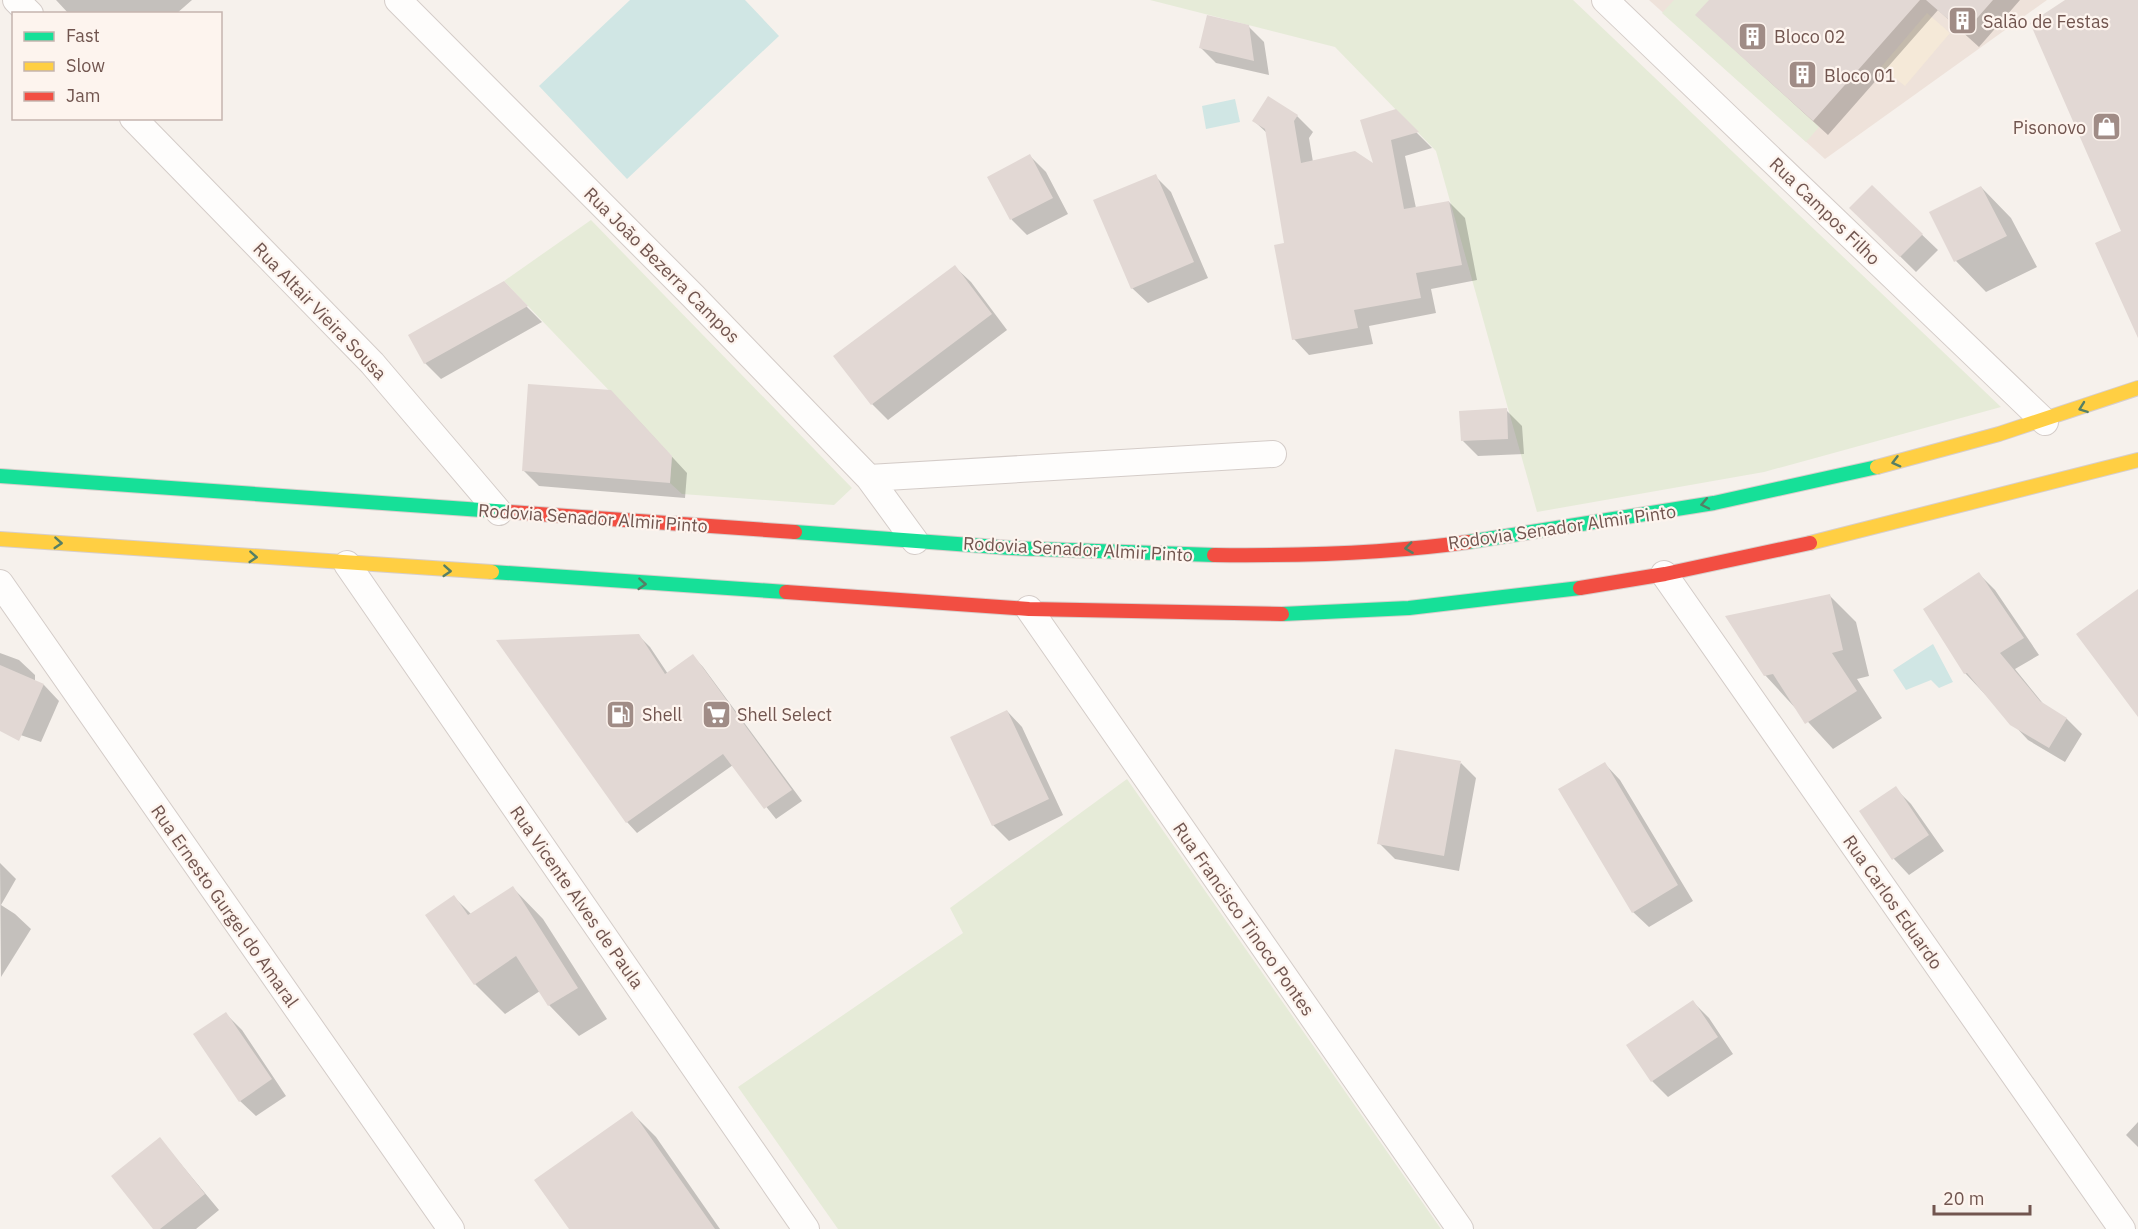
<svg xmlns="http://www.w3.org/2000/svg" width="2138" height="1229" viewBox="0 0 2138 1229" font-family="'IBM Plex Sans',sans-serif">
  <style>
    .residential { fill: #eee2da }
    .green { fill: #e6ebd8 }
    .sand { fill: #f5e9d8 }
    .water { fill: #d0e6e4 }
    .shadow { fill: #0003 }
    .building { fill: #e2d8d4 }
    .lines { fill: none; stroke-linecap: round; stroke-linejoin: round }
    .street-casing { stroke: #d4ccc8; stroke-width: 28 }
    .fast-casing { stroke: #d7cecb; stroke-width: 16 }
    .slow-casing { stroke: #d7cecb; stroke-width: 16 }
    .jam-casing { stroke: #d7cecb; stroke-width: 16 }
    .street { stroke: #fefdfc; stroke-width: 26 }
    .fast { stroke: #16e098; stroke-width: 14 }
    .slow { stroke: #ffcf43; stroke-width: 14 }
    .jam { stroke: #f24e42; stroke-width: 14 }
    .oneway { stroke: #567f65 }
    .labels { text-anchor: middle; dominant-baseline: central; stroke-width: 4.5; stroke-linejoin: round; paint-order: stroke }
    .poi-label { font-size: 18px; fill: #71554f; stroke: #fdf4ee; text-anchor: start }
    .street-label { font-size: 18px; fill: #71554f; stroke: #fdf4ee }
  </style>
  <rect width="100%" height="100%" fill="#f6f1ec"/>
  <path class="residential" d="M1649 0H2047L1825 159Z"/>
  <path class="green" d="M1150 0H1573L2001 407 1764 472 1537 512 1436 151 1335 47Z
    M1674 0H1709L1756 69 1819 127 1806 142 1662 13Z
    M591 220 852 488 834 505 682 494 670 483 672 456 504 281Z
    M1127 779 1441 1229H838L738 1087 963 933 950 908Z"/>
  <path class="sand" d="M1927 13 1950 33 1905 86 1881 67Z"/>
  <path class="water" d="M630 0H745L779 36 627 179 539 86Z
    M1235 99 1240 122 1206 129 1202 106Z
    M1933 644 1953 682 1939 688 1931 680 1906 690 1893 670Z"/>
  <path class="shadow" d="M56 0H192L176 14H69Z
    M1711 0H2020L1979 47 1938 10 1828 135 1712 29Z
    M1248 26 1264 42 1269 75 1216 63 1200 47Z
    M1269 98 1297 116 1313 132 1309 138 1313 162 1376 166 1395 111 1432 148 1405 156 1416 208 1449 202 1465 218 1477 280 1431 289 1436 313 1369 326 1373 344 1309 355 1294 339 1286 244 1268 134 1254 121Z
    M1030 156 1046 172 1068 214 1027 235 1012 220 990 178Z
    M1155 176 1171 192 1208 278 1148 303 1132 288Z
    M1872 187 1938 250 1916 272 1851 208Z
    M1981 187 2011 218 2037 267 1986 292 1956 261 1931 212Z
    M955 267 971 282 1007 330 888 420 872 404Z
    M503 283 542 322 441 379 425 363Z
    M627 408 687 473 685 498 539 486 523 470Z
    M1506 410 1522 426 1524 454 1478 456 1462 440Z
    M1979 574 1995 590 2039 655 2015 669 2045 706 2067 719 2082 734 2065 762 2028 740 1965 673Z
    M1830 596 1856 622 1869 676 1857 679 1882 718 1833 749 1765 675Z
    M639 636 650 647 668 674 693 656 703 667 802 801 776 819 733 765 637 833 627 822Z
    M0 653 19 660 35 675V682L44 685 59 701 41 742 0 728Z
    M1007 711 1022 727 1063 815 1009 841 993 825Z
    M1461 763 1476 778 1459 871 1395 859 1379 843Z
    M1605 764 1620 780 1693 901 1649 927 1633 912Z
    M1895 788 1911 804 1944 851 1909 875 1894 859 1861 812Z
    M0 863 16 879 1 905 15 914 31 929 1 977Z
    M513 888 543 919 607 1019 579 1036 549 1005 540 991 505 1014 475 984 454 897 471 914Z
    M1693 1002 1709 1018 1733 1054 1668 1097 1652 1081Z
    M226 1014 242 1030 286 1096 256 1116 240 1101Z
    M632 1113 656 1137 720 1229H570Z
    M2138 1122V1147L2126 1135Z
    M160 1139 219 1210 196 1229H154Z"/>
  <path class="building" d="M1709 0H1920L1813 121 1695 15Z
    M1926 0H1993L1964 33Z
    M2065 0H2138V338L2095 243 2121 231 2030 23Z
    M1207 15 1249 25 1254 61 1199 48Z
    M1268 96 1298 115 1294 121 1301 163 1355 151 1373 163 1360 120 1396 109 1419 132 1391 140 1404 209 1449 201 1462 265 1416 273 1421 298 1354 310 1358 328 1292 340 1274 245 1284 243 1265 129 1252 121Z
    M1030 154 1053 198 1010 220 987 177Z
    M1156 174 1194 262 1131 289 1093 200Z
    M1872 185 1923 234 1900 257 1849 208Z
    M1981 186 2007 236 1954 262 1929 212Z
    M955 265 992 314 871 405 833 356Z
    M504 281 528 306 424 364 408 335Z
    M528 384 611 390 672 456 670 483 522 471Z
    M1507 408 1508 439 1461 441 1459 411Z
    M1979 572 2024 638 2000 653 2040 701 2067 718 2049 748 2010 725 1967 673 1964 674 1923 609Z
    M2138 589V717L2076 634Z
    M1830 594 1843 650 1832 653 1857 691 1805 724 1773 674 1764 676 1725 616Z
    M639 634 665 674 693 654 792 790 764 809 723 754 626 823 496 640Z
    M0 665 44 684 19 741 0 731Z
    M1007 710 1049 799 992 826 950 737Z
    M1395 749 1461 761 1444 856 1377 844Z
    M1605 762 1678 885 1632 913 1558 789Z
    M1896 786 1929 835 1892 860 1859 811Z
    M513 886 578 988 548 1006 516 956 474 985 425 915 454 895 468 915Z
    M1693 1000 1718 1037 1651 1082 1626 1045Z
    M226 1012 272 1079 239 1102 193 1034Z
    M632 1111 715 1229H569L534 1180Z
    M160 1137 205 1194 160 1229H153L111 1176Z"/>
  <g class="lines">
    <defs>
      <path id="street" d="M16 0 30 14
        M398 0 693 296 869 478 915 541
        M1605 0 2045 422
        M133 118 372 363 499 512
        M869 478 1273 454
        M347 564 806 1229
        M1664 574 2122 1229
        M0 583 451 1229
        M1029 609 1460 1229"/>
      <path id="fast" d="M0 476 510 512
        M795 532 1011 548 1214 555
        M1468 542 1714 503 1877 467
        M492 572 786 592
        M1282 614 1409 608 1580 588"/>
      <path id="slow" d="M1877 467 1999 434 2138 388
        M0 539 492 572
        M1810 543 2138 460"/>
      <path id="jam" d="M510 512 795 532
        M1214 555C1299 556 1384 554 1468 542
        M1580 588 1665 574 1810 543
        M786 592 1029 609 1282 614"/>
    </defs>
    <use href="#street" class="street-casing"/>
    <use href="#fast" class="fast-casing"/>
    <use href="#slow" class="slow-casing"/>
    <use href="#jam" class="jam-casing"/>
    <use href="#street" class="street"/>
    <use href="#fast" class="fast"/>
    <use href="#slow" class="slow"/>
    <use href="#jam" class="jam"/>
  </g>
  <defs><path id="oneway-chevron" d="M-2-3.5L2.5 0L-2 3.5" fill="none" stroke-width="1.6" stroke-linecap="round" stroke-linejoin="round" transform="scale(1.5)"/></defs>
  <g class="oneway">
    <use href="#oneway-chevron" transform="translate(2083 408) rotate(160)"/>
    <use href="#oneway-chevron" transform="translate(1896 462) rotate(165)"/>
    <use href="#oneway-chevron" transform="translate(1705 504) rotate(168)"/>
    <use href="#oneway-chevron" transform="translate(58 543) rotate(4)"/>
    <use href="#oneway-chevron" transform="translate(1409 548) rotate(173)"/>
    <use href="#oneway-chevron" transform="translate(253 557) rotate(4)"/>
    <use href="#oneway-chevron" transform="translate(447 571) rotate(4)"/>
    <use href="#oneway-chevron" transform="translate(642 584) rotate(4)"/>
  </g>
  <defs>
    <symbol id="building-square" viewBox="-11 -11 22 22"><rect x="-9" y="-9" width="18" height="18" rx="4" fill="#a08c86" stroke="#fdf4ee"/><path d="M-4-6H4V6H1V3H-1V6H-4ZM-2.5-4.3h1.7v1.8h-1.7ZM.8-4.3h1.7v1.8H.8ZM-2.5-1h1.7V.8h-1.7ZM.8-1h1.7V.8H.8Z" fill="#fff"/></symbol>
    <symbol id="shop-square" viewBox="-11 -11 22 22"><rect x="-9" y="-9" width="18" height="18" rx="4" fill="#a08c86" stroke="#fdf4ee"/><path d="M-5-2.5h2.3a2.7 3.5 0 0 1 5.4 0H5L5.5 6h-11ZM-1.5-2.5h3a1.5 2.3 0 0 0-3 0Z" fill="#fff"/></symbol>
    <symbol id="fuel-square" viewBox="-11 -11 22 22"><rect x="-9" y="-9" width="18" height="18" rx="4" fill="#a08c86" stroke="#fdf4ee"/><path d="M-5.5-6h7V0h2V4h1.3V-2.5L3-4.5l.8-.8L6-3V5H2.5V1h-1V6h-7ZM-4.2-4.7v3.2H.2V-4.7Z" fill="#fff"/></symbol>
    <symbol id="supermarket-square" viewBox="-11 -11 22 22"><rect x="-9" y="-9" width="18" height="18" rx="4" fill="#a08c86" stroke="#fdf4ee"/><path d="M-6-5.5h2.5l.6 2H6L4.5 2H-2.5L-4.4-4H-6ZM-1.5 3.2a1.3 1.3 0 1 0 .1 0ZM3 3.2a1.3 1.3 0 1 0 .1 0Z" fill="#fff"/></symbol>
  </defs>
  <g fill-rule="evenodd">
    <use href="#building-square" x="1946" y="4" width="33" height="33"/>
    <use href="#building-square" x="1736" y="20" width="33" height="33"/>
    <use href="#building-square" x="1786" y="58" width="33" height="33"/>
    <use href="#shop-square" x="2090" y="110" width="33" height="33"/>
    <use href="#fuel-square" x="604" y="698" width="33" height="33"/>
    <use href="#supermarket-square" x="700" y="698" width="33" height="33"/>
  </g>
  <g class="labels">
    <g class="poi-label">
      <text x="1983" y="21">Salão de Festas</text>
      <text x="1774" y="36">Bloco 02</text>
      <text x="1824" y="75">Bloco 01</text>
      <text x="2086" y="127" text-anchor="end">Pisonovo</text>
      <text x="642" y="714">Shell</text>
      <text x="737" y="714">Shell Select</text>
    </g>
    <g class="street-label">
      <text transform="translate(1825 211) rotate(44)">Rua Campos Filho</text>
      <text transform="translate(662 265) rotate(45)">Rua João Bezerra Campos</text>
      <text transform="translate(320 311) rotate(46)">Rua Altair Vieira Sousa</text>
      <text transform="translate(593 518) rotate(4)">Rodovia Senador Almir Pinto</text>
      <text transform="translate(1562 527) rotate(-8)">Rodovia Senador Almir Pinto</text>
      <text transform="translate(1078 549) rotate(3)">Rodovia Senador Almir Pinto</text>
      <text transform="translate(577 897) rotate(55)">Rua Vicente Alves de Paula</text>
      <text transform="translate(1893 902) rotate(55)">Rua Carlos Eduardo</text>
      <text transform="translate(225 906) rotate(55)">Rua Ernesto Gurgel do Amaral</text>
      <text transform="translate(1244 919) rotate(55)">Rua Francisco Tinoco Pontes</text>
    </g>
  </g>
  <rect x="12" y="12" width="210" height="108" fill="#fdf4ee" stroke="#c5b4ae" stroke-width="1.5"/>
  <rect x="24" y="32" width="30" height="9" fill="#16e098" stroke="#c5b4ae" stroke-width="1.5"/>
  <text x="66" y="42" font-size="18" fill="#71554f">Fast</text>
  <rect x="24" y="62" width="30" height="9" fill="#ffcf43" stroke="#c5b4ae" stroke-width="1.5"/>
  <text x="66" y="72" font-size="18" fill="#71554f">Slow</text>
  <rect x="24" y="92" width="30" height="9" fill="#f24e42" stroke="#c5b4ae" stroke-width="1.5"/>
  <text x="66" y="102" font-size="18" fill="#71554f">Jam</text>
  <path d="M1934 1205v9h96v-9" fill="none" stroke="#71554f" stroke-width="3"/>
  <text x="1943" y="1205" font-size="18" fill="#71554f" stroke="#fdf4ee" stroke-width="4.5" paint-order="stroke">20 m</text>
</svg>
